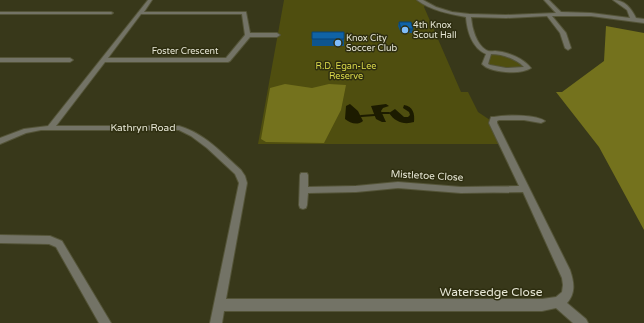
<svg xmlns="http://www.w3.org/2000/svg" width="644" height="323" viewBox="0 0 644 323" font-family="'Varela Round',sans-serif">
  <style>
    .green { fill: #4f4e0f }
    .forest { fill: #74721d }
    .water { fill: #1c1b00 }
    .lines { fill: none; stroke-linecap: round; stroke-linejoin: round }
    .stream { stroke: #1c1b00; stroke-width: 2 }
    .street-casing { stroke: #545438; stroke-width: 2 }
    .street { fill: #737366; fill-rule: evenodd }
    .wall { fill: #0e558f }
    .building { fill: #1063a6; stroke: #0b4574 }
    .poi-dot { fill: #80bdfa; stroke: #2e2e10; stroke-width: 1.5 }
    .labels { text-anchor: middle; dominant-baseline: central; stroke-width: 3; stroke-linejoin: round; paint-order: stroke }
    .far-poi-label { font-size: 9px; fill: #e7e7d6; stroke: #2e2e10; text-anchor: start }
    .far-street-label { font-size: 9px; fill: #e7e7d6; stroke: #2e2e10 }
    .far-park-label { font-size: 9px; fill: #dbd94a; stroke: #2e2e10 }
    .street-label { font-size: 10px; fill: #e7e7d6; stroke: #2e2e10 }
    .near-street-label { font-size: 12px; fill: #e7e7d6; stroke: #2e2e10 }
  </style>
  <rect width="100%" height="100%" fill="#38381a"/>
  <path class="green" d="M284 0H419L426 4 424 7 461 92H468L478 112 493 122 503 144H258Z
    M498 53 525 64V70L487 66 488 54Z"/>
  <path class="forest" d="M606 26 644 33V230L599 147 556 92H562L604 61Z
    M285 84 312 88 329 84 346 85 341 110 324 143 266 142 261 139 270 88Z"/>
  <path class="water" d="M350 104 358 111 363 121C357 126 350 123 345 119L346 106Z
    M386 104 389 106 383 108 381 111 386 122H382L376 119 371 106Z
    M404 105C413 106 415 114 414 122 404 125 395 122 389 113L395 109 404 117H408L410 115 409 112 403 108Z"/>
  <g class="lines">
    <path class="stream" d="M382 113H389
      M361 116 375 115"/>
    <defs>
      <path id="street" d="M148 0H152L144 12H246L250 33H277L280 35 277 37H250L230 61 228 62H105L56 126H179C204 133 222 153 241 170L245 176 247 183 226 299H542L556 297 562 292 563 285 562 278 523 192 461 193 398 188 356 192 308 193 307 205 306 208 303 209 300 208 299 205 300 175 301 173H307L308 175V187L356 186 398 182 461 187 519 186 489 123 491 117H494C505 115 536 114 545 121L541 123 524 120H499L497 121V123L570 270C574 282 576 293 567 303L586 319 588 323H573L556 308 542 311H224L222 323H210L239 183 235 174 207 148 191 136 179 130H41L26 133 0 144V138L24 129 48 126ZM141 14H242L245 35 226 58H108Z
        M417 0H423L436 7 452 12 469 14 506 15 556 13 544 0H549L561 12 591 13 630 18 627 10 613 0C625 0 631 8 636 18L644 19V23L591 16H552L566 33 571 48 568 50 565 48 560 33 547 16 506 18 471 17C472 28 476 44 486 50 489 52 492 51 495 51 508 52 523 58 531 68 521 75 490 73 482 64L486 54C472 48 467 31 466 17 449 14 430 10 417 0ZM491 54C503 54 516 59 524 67L506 68 490 65 488 64Z
        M0 12H111L113 13 111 14H0Z
        M0 58H70L73 60 70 62H0Z
        M0 235 50 236 62 241 111 323H99L56 247 49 244 0 243Z"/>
    </defs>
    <use href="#street" class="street-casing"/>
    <use href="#street" class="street"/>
  </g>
  <path class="wall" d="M399 22 413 29 412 33H401L398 26Z
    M312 39H344V46H312Z"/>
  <path class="building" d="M399 22H411L413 29H401Z
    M312 32H344V39H312Z"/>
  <g class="poi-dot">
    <circle cx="405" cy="30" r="4"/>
    <circle cx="338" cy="43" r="4"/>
  </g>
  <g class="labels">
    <g class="far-poi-label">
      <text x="413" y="25">4th Knox<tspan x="413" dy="10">Scout Hall</tspan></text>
      <text x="346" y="38">Knox City<tspan x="346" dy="10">Soccer Club</tspan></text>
    </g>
    <g class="far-street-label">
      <text x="185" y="51">Foster Crescent</text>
    </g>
    <g class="far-park-label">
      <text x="346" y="66">R.D. Egan-Lee<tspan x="346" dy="10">Reserve</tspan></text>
    </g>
    <g class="street-label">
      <text x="143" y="128">Kathryn Road</text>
      <text transform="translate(427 176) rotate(3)">Mistletoe Close</text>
    </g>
    <g class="near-street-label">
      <text x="491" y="292">Watersedge Close</text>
    </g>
  </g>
</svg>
